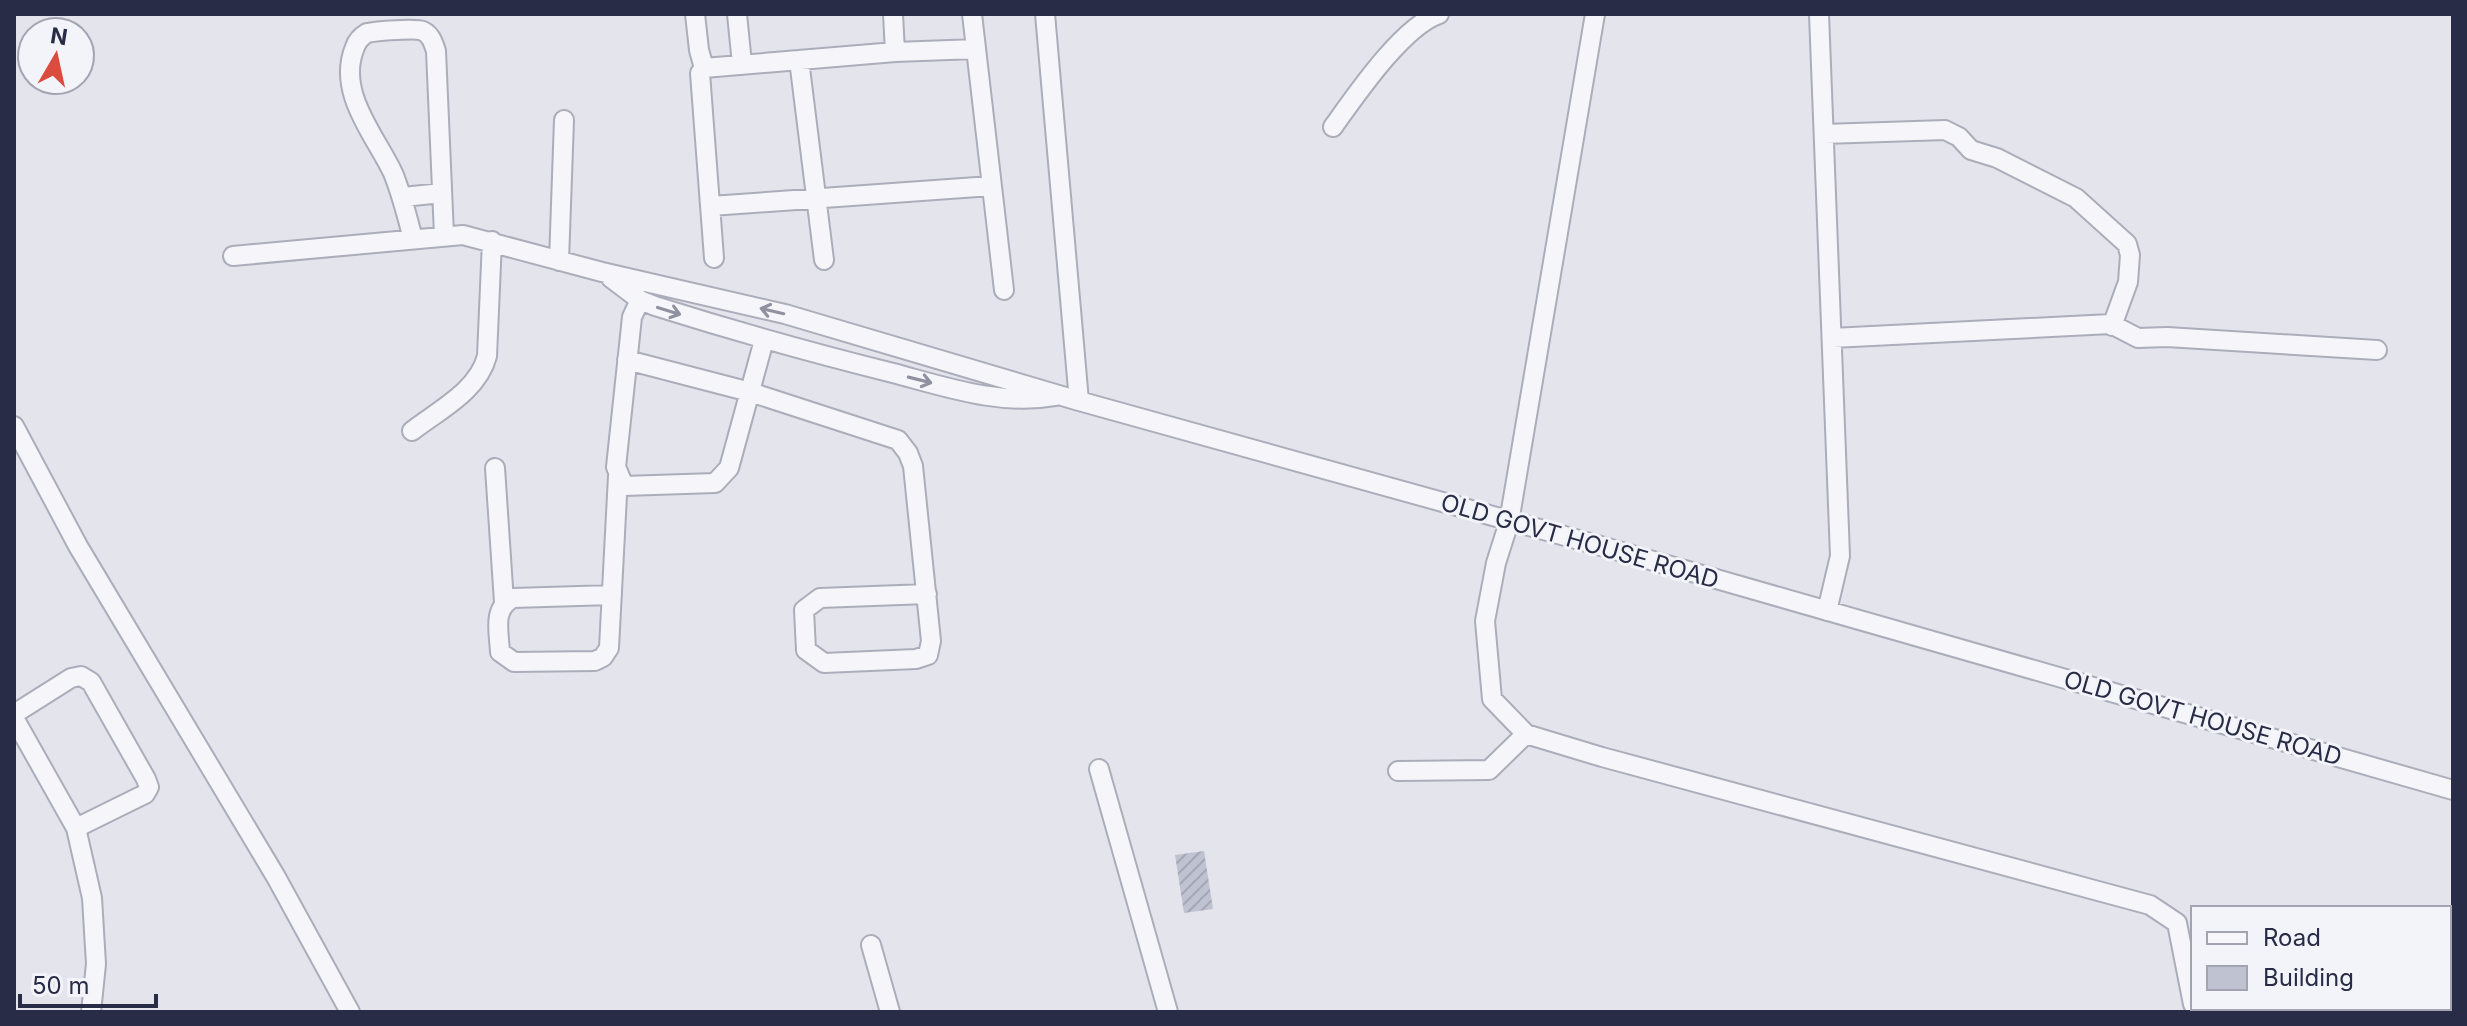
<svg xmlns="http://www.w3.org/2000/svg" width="2467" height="1026" viewBox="0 0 2467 1026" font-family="Inter,sans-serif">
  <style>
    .building { fill: url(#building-hatch) }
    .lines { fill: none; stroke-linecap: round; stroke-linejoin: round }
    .minor-casing { stroke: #abadba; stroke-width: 22 }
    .minor { stroke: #f6f6fa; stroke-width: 18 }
    .oneway { stroke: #9091a0 }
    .labels { text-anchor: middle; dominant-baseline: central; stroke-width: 6; stroke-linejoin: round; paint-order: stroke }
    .street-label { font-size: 24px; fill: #292c46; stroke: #f3f4f9 }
  </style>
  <defs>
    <pattern id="building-hatch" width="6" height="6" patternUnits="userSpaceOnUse" patternTransform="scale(2)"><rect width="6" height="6" fill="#bfc2d0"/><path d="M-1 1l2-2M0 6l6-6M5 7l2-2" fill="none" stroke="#a4a7b4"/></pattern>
  </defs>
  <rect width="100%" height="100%" fill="#e3e4ec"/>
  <path class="building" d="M1204 851 1213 909 1184 913 1175 855Z"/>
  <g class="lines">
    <defs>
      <path id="minor" d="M695 14 699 50 704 68
        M737 14 742 64
        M893 14 895 52
        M972 14 1004 290
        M1045 14 1079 401 1608 548 2453 790
        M1595 14 1509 522 1496 563 1485 621 1492 699 1526 734 1602 757 2150 905 2177 923 2193 1004
        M1819 14 1840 556 1827 611
        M799 60 824 260
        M1333 127C1356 95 1402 27 1439 14
        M1824 134 1945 130 1959 137 1971 150 1997 158 2076 198 2127 244 2130 255 2128 282 2112 326
        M403 197 442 193
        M711 206 991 186
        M413 239C407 216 402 195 393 173 375 135 336 92 355 47 357 41 362 36 367 33 376 31 416 28 423 31 431 35 433 42 436 51L444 235
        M233 256 463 235 602 272 785 314 1079 401
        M714 258 700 73 704 68 895 52 976 49
        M559 261 564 120
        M611 278 640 300 655 306C734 331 813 353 893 373 946 387 1000 406 1056 396
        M640 300 632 317 616 467 624 486 715 483 729 468 764 340
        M1832 338 2111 324 2138 338 2167 337 2377 350
        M627 360 750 392 898 440 908 453 913 466 931 641 928 655 916 659 824 663 806 650 804 610 820 598 927 594
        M14 426 78 546 276 877 350 1012
        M412 431C439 410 478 391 487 356L492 241
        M495 468 504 602
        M612 595 513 598C492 609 499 631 500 652L514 662 595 661 603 657 609 648 618 476
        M14 714 71 678 81 676 91 682 146 779 149 787 145 794 76 828
        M14 718 76 828 92 898 96 964 91 1012
        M1099 769 1168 1012
        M1398 771 1489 770 1526 734
        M871 945 890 1012"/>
    </defs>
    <use href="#minor" class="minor-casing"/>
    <use href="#minor" class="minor"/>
  </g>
  <defs><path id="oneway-shaft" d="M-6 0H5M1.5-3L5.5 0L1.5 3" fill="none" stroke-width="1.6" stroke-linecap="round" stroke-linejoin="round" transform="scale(2)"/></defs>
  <g class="oneway">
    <use href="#oneway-shaft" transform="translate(669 311) rotate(17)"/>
    <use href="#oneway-shaft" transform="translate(772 311) rotate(-167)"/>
    <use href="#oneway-shaft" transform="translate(920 380) rotate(14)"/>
  </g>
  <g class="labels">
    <g class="street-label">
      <text transform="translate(1580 541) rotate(16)">OLD GOVT HOUSE ROAD</text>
      <text transform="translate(2203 718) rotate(16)">OLD GOVT HOUSE ROAD</text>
    </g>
  </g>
  <rect width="2467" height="1026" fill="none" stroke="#292c46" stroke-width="32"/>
  <rect x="2191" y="906" width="260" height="104" fill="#f3f4f9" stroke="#a2a4b1" stroke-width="2"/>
  <rect x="2207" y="932" width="40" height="12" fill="#f6f6fa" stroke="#a2a4b1" stroke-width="2"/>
  <text x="2263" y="946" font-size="24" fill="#292c46">Road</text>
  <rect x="2207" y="966" width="40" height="24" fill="#bfc2d0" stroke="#a2a4b1" stroke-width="2"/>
  <text x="2263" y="986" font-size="24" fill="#292c46">Building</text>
  <g transform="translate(56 56) rotate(9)"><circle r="38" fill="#f3f4f9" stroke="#a2a4b1" stroke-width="2"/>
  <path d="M0-6L14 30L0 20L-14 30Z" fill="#db4b3e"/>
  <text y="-12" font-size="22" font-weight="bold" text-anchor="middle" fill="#292c46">N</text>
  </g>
  <path d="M20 994v12h136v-12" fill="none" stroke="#292c46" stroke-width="4"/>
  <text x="32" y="994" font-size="24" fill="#292c46" stroke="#f3f4f9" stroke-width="6" paint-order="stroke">50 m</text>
</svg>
